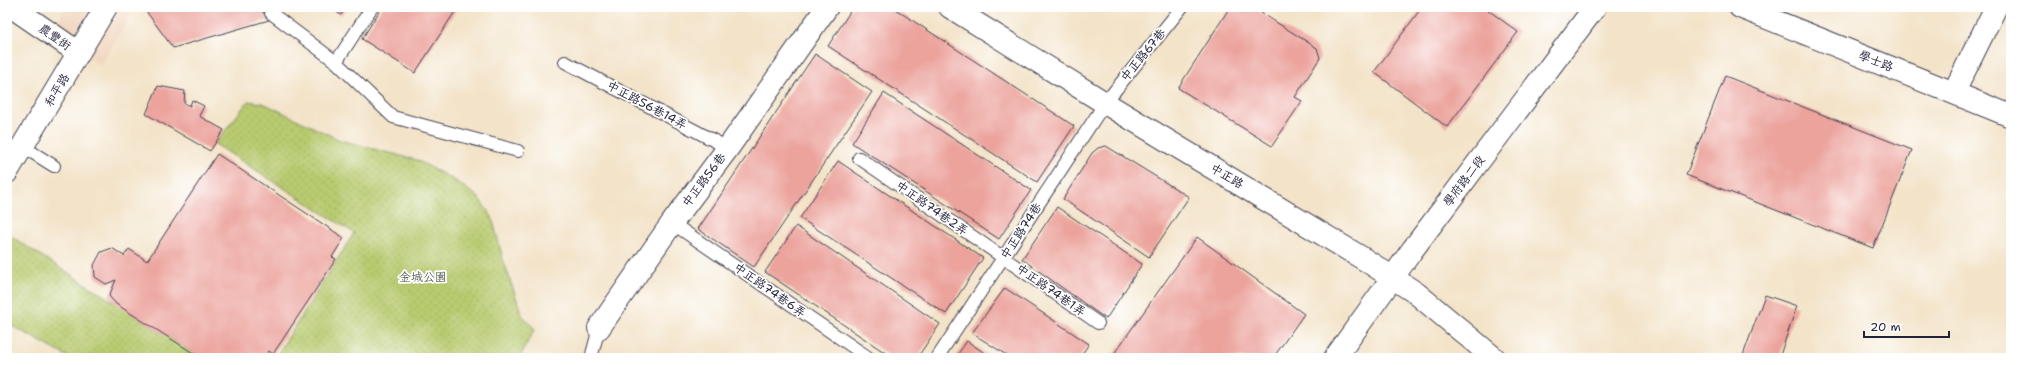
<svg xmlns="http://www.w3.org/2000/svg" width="2018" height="365" viewBox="0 0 2018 365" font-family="'Shantell Sans','LXGW WenKai TC',sans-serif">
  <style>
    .built { fill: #f1d5bd }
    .grass { fill: url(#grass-dots); stroke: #6d7655 }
    .building { fill: #eca39c }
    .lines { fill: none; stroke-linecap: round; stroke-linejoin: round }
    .lane-casing { stroke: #413f50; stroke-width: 14 }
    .street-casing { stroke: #413f50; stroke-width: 24 }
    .lane { stroke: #fff; stroke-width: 12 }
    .street { stroke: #fff; stroke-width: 22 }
    .labels { text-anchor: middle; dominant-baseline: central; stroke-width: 3.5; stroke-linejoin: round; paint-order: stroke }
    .street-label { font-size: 12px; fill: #22223b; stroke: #fff }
    .park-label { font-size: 12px; fill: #565d4d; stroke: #fff }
  </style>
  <defs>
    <pattern id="grass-dots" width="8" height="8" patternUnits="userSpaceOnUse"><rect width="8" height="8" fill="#b8cb6f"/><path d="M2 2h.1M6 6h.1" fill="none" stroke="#9eae61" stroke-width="1.8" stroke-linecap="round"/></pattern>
  </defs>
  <rect width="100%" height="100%" fill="#fff"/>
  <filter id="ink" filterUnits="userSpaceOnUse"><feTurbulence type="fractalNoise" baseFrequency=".025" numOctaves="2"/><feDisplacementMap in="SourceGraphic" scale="8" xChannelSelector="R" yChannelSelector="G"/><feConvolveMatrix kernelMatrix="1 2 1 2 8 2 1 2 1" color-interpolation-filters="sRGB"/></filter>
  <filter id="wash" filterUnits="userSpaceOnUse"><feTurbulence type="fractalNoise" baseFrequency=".012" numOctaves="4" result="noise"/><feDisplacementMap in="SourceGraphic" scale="16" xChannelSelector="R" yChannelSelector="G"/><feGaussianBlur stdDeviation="0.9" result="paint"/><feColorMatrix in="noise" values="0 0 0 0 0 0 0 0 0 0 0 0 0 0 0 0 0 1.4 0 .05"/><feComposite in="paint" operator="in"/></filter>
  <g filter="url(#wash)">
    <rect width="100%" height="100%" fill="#f3e3c8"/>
    <path class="built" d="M66 7H135L100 66 54 29Z"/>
    <path class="grass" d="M248 101 263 103 340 140 417 160 454 180 478 197 492 217 503 259 522 315 535 329 519 358H275L354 233 215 144Z
      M9 235 201 358H70L7 323V239Z"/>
    <g id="blocks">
      <path class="building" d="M143 7H259L269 20 173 48Z
        M329 7H347L341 15Z
        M382 7H458L415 73 362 39Z
        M853 7H892L1074 126 1037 182 828 46Z
        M1230 7H1252L1317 48 1320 58 1295 97 1302 101 1272 146 1178 88Z
        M1422 7H1484L1518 32 1447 127 1374 72Z
        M815 54 872 92 754 267 698 229Z
        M1725 76 1912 150 1873 248 1686 175Z
        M158 86 185 91 184 103 190 106 192 100 204 106 199 116 224 130 210 151 146 114Z
        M884 93 1031 190 999 239 852 143Z
        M1106 146 1189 197 1149 257 1063 199 1092 153 1098 148Z
        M217 154 344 238 332 257 336 259 273 354 269 351 264 358H201L116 304 109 296 116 280 106 284 95 277 94 265 101 252 112 248 124 256 129 249 147 261Z
        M838 161 983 258 946 314 800 218Z
        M1057 207 1142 264 1106 319 1022 259Z
        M796 226 940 324 917 358H893L765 272Z
        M1197 237 1304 314 1273 358H1111Z
        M1005 288 1089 344 1079 358H1011L972 333Z
        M1765 295 1797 306 1779 358H1742Z
        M967 341 992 358H955Z"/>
    </g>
  </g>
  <g filter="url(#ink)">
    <use href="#blocks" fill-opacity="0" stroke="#413f50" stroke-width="1"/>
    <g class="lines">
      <defs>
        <path id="lane" d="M275 7 271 13 336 62 393 117 518 151
          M336 62 372 7
          M565 62 728 148
          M22 146 54 166
          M859 158 1098 323
          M672 223 869 358
          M591 358 599 328
          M937 358 1105 103 1182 7"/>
        <path id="street" d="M12 7 79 53
          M950 7 1105 103 1367 261 1416 293 1494 358
          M1740 7 2011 116
          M1954 92 1996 7
          M7 172 106 7
          M599 328 672 223 728 148 827 7
          M1335 358 1413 249 1595 7"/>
      </defs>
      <use href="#lane" class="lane-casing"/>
      <use href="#street" class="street-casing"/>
      <use href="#lane" class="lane"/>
      <use href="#street" class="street"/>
    </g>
  </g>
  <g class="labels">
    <g class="street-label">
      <text transform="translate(55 37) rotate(35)">農豐街</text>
      <text transform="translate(1143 55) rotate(-51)">中正路67巷</text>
      <text transform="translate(1876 61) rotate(22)">學士路</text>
      <text transform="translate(57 90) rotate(-59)">和平路</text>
      <text transform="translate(647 105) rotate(28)">中正路56巷14弄</text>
      <text transform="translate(1227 176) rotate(31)">中正路</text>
      <text transform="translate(704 180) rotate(-53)">中正路56巷</text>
      <text transform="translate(1464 181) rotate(-53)">學府路二段</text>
      <text transform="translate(932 208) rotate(35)">中正路74巷2弄</text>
      <text transform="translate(1021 231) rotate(-57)">中正路74巷</text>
      <text transform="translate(770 290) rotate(35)">中正路74巷6弄</text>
      <text transform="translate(1051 290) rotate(35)">中正路74巷1弄</text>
    </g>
    <g class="park-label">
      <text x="423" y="277">金城公園</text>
    </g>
  </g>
  <rect width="2018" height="365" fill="none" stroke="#fff" stroke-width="24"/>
  <path d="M1864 331v6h85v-6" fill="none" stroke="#22223b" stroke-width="2"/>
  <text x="1870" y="331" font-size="12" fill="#22223b" stroke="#ffffff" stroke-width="3" paint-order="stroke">20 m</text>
</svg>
